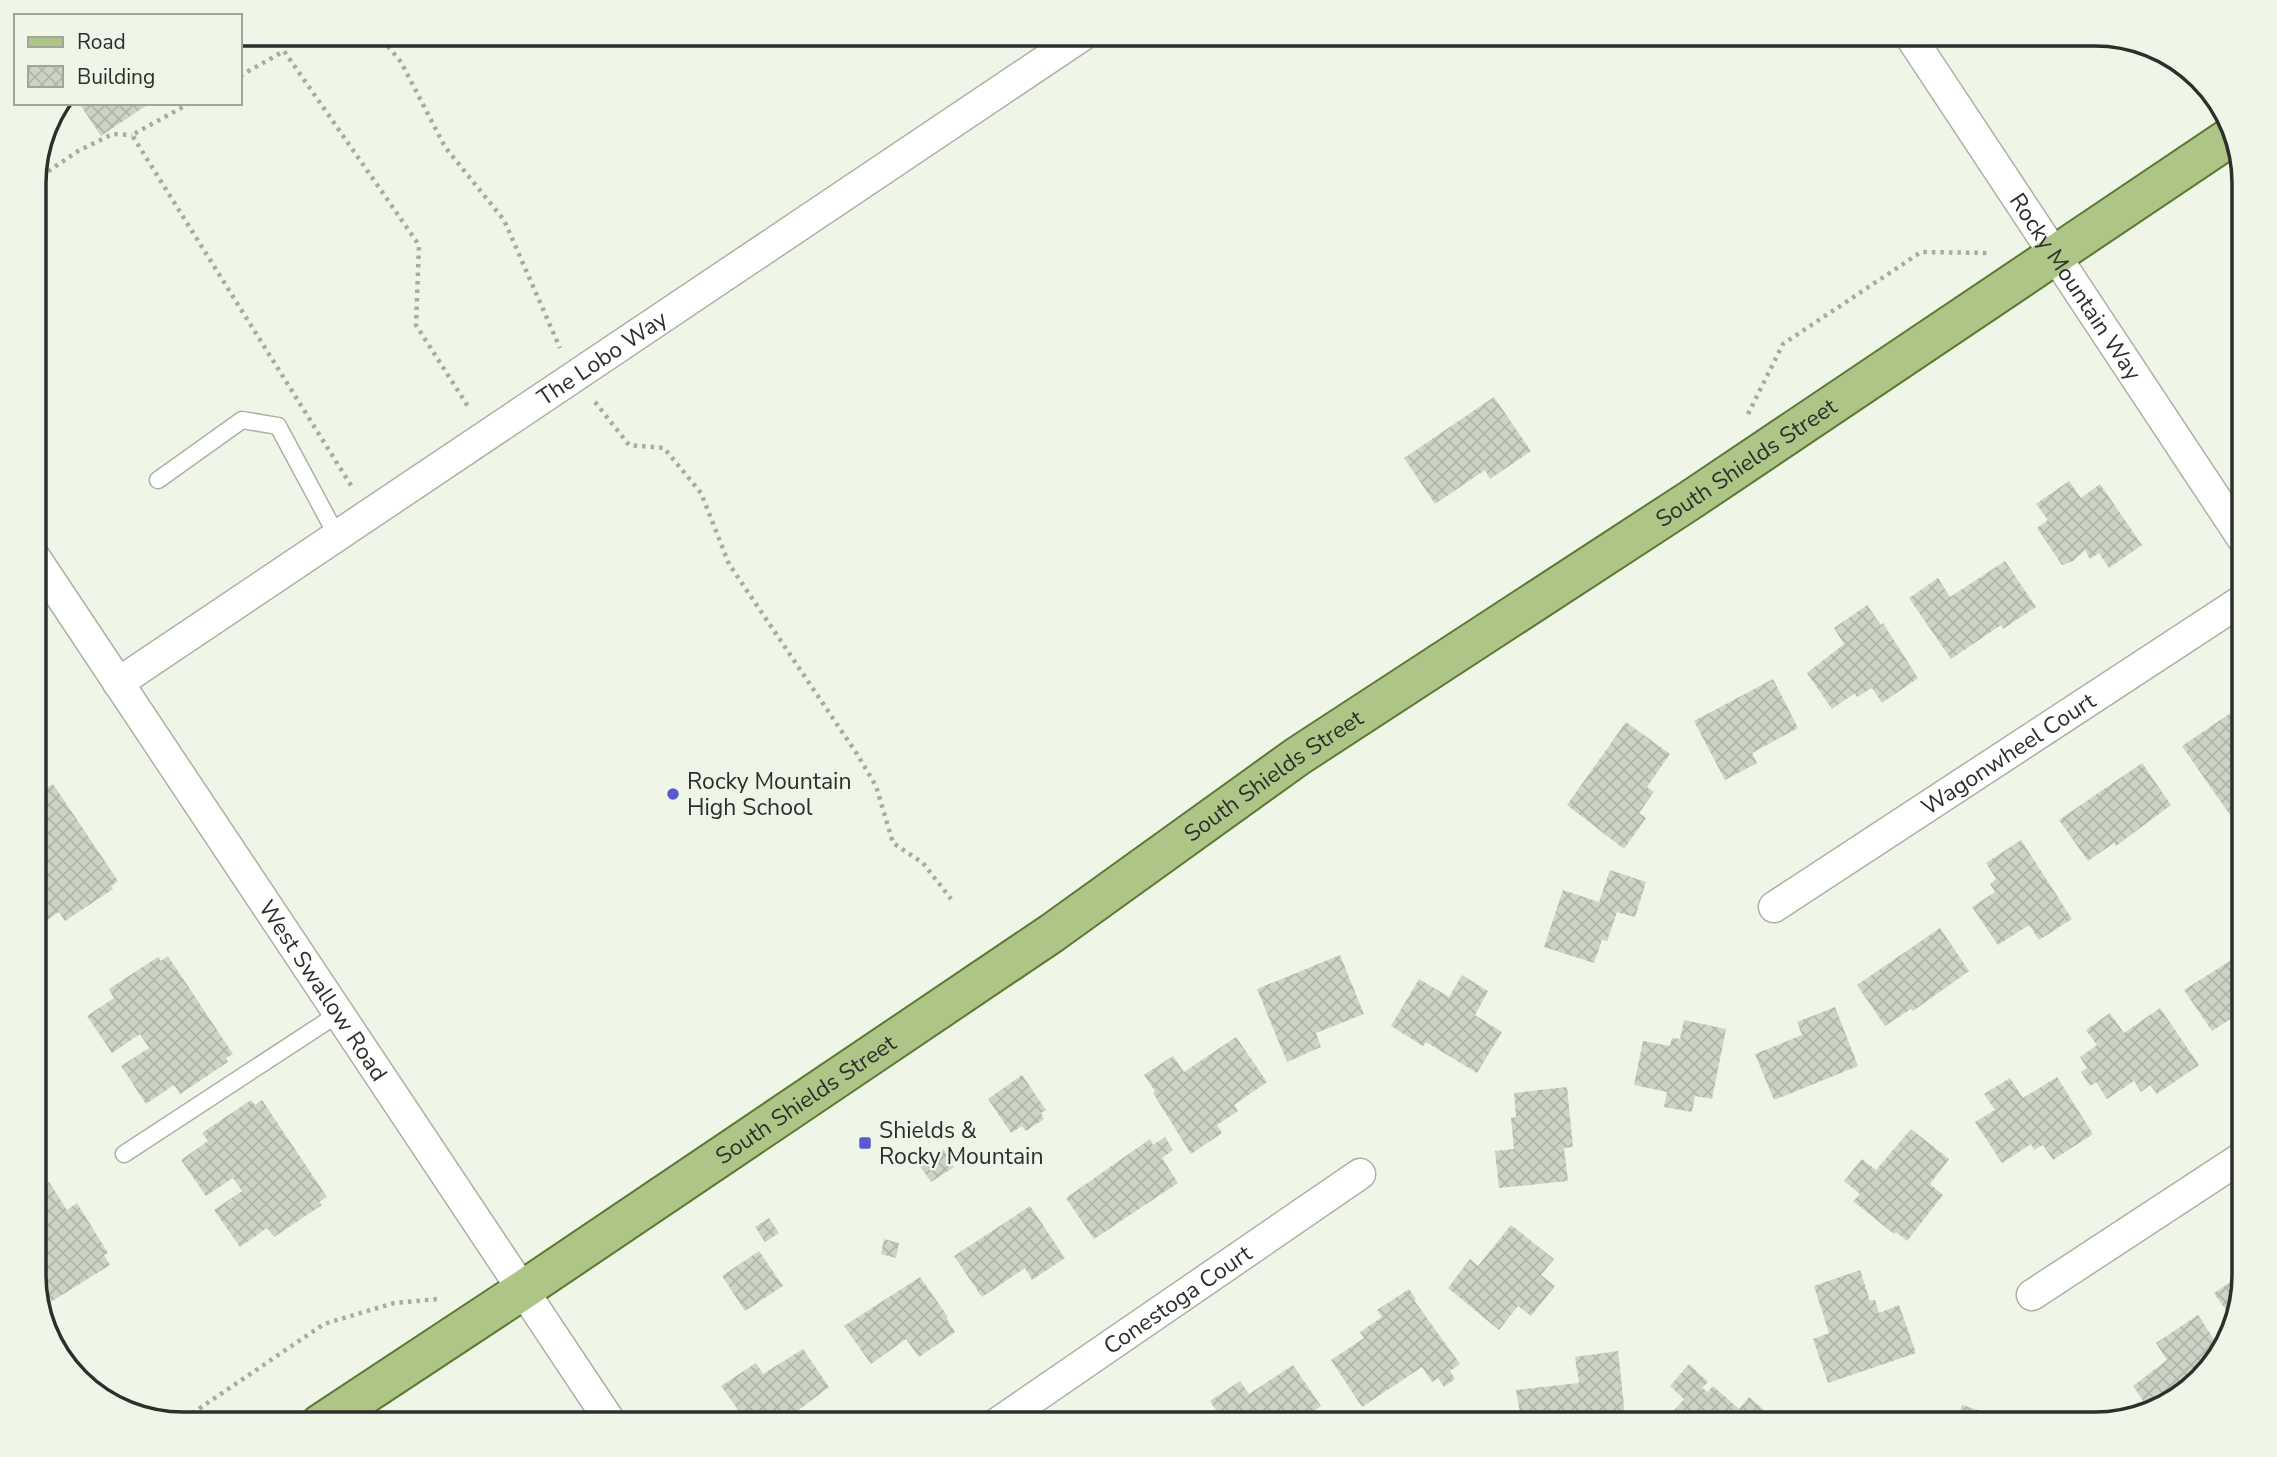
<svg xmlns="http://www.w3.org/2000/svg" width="2277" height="1457" viewBox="0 0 2277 1457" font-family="'Nunito Sans',sans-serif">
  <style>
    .building { fill: url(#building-cross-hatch) }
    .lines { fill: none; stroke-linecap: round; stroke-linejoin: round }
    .lane-casing { stroke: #abb2a5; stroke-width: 19 }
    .street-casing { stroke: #abb2a5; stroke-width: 33 }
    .primary-casing { stroke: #5c7832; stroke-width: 42 }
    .path { stroke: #a8ada2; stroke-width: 4.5; stroke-dasharray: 3.5 5; stroke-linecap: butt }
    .lane { stroke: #fff; stroke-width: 16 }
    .street { stroke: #fff; stroke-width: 30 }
    .primary { stroke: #adc587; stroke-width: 38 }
    .poi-dot { fill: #595ad1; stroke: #eff6e8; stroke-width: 2.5 }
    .labels { text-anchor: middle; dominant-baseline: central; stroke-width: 5; stroke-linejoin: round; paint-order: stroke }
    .street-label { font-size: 23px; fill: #2d2f2a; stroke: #eff6e8 }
    .poi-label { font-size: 23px; fill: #2d2f2a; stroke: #eff6e8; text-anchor: start }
    .rim { fill: none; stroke: #2d2f2a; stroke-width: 3.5 }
  </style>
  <defs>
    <pattern id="building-cross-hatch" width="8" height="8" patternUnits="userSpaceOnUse" patternTransform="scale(1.75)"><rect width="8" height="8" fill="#cdd4c6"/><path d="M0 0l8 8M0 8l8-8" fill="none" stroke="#b0b6aa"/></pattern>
  </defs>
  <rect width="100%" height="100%" fill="#eff6e8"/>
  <path class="building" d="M240 33H255L240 44Z
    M79 103H150L101 136Z
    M1494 397 1531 451 1490 479 1485 470 1435 504 1404 458Z
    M2069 481 2081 498 2100 484 2142 545 2109 568 2099 553 2090 559 2085 550 2073 561 2062 565 2037 528 2048 520 2036 504Z
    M2005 561 2036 607 2003 629 2001 625 1951 659 1909 598 1938 578 1950 597Z
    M1867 605 1881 625 1883 623 1918 678 1882 703 1872 688 1857 697 1855 693 1832 709 1807 673 1844 644 1834 628Z
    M1773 679 1798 728 1752 753 1757 763 1725 780 1694 721Z
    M2244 704V806L2230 815 2182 746Z
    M1626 722 1670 754 1647 787 1654 792 1639 813 1646 818 1624 849 1567 805Z
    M2142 763 2171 805 2116 846 2114 843 2088 861 2059 820Z
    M43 784 46 788 53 784 118 881 111 886 113 889 65 921 59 912 34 929V790Z
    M2021 840 2072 919 2039 940 2029 925 1998 945 1972 907 1995 892 1990 884 1996 879 1986 863Z
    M1610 870 1646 882 1635 917 1617 912 1607 941 1602 940 1594 963 1544 947 1563 890 1599 902Z
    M1940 928 1969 971 1913 1011 1911 1009 1885 1026 1857 985Z
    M2244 952V1013L2237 1018 2236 1015 2212 1031 2184 990Z
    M1340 955 1364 1014 1316 1033 1321 1047 1287 1062 1257 989Z
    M168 956 233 1054 226 1058 228 1062 180 1094 174 1085 146 1104 121 1066 149 1048 140 1034 112 1053 87 1016 114 998 109 989 158 957 161 961Z
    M1462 975 1488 991 1475 1015 1502 1032 1477 1073 1426 1042 1423 1046 1391 1026 1419 979 1449 997Z
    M1835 1007 1858 1066 1774 1100 1755 1054 1802 1035 1797 1022Z
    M2160 1008 2199 1065 2157 1094 2150 1085 2141 1092 2134 1081 2107 1099 2096 1082 2090 1086 2081 1072 2087 1068 2080 1057 2097 1045 2086 1030 2110 1013 2124 1033Z
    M1684 1020 1726 1029 1712 1099 1695 1096 1692 1112 1664 1107 1667 1092 1634 1085 1643 1041 1670 1046 1672 1038 1680 1039Z
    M1236 1037 1267 1082 1234 1105 1238 1111 1217 1125 1222 1133 1191 1154 1153 1093 1155 1091 1144 1075 1173 1056 1184 1072Z
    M1022 1075 1046 1110 1041 1113 1044 1119 1026 1131 1022 1126 1011 1133 988 1099Z
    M2057 1077 2093 1134 2053 1160 2043 1145 2034 1150 2031 1144 2002 1163 1975 1122 1995 1110 1984 1094 2010 1078 2023 1098Z
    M1567 1087 1573 1147 1564 1148 1568 1181 1499 1188 1495 1151 1514 1149 1511 1118 1516 1117 1514 1093Z
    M251 1100 255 1105 262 1100 327 1197 319 1202 322 1205 274 1237 267 1228 240 1247 214 1210 242 1191 233 1178 206 1196 181 1160 208 1141 202 1133Z
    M1911 1129 1949 1159 1930 1184 1943 1195 1907 1241 1896 1232 1894 1234 1853 1201 1860 1194 1844 1181 1862 1159 1876 1170Z
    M1165 1137 1173 1150 1162 1158 1178 1183 1094 1239 1066 1198 1150 1139 1153 1145Z
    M943 1149 954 1167 931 1182 919 1165Z
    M49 1182 67 1210 77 1203 108 1253 104 1255 110 1265 41 1308 34 1284V1192Z
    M1030 1206 1065 1258 1032 1280 1025 1268 982 1297 954 1256Z
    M769 1218 779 1233 765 1242 755 1227Z
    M1511 1225 1554 1259 1541 1275 1555 1286 1531 1316 1518 1306 1499 1330 1448 1288 1470 1259 1478 1266Z
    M884 1239 899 1243 896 1258 881 1254Z
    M759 1251 783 1286 745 1311 722 1276Z
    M1860 1270 1870 1301 1875 1300 1879 1313 1899 1305 1916 1353 1828 1383 1813 1339 1829 1333 1814 1286Z
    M2244 1273V1275L2231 1317 2214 1293Z
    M920 1277 948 1317 946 1318 955 1332 919 1357 906 1339 871 1364 844 1326Z
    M1409 1289 1416 1299 1414 1300 1460 1364 1450 1371 1455 1379 1444 1387 1438 1378 1432 1382 1422 1367 1362 1407 1331 1360 1364 1338 1360 1332 1382 1317 1377 1310Z
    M2198 1315 2221 1350 2219 1357 2169 1404 2149 1409 2133 1386 2167 1360 2156 1343Z
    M803 1349 829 1387 796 1412 804 1424H727L741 1414 721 1386 756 1363 763 1374Z
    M1618 1351 1626 1424H1522L1516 1390 1579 1383 1575 1357Z
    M1689 1364 1708 1382 1702 1388 1708 1392 1713 1386 1739 1409 1749 1397 1780 1424H1676L1668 1417 1684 1399 1670 1386Z
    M1293 1365 1321 1406 1295 1424H1225L1210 1401 1240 1381 1249 1394Z
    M1962 1405 2011 1420 2010 1424H1956Z
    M1914 1417 1932 1423V1424H1912Z
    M2085 1418 2087 1424H2069V1423Z"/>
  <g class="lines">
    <defs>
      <path id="lane" d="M158 480 242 420 278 426 337 536
        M124 1154 338 1014"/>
      <g id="street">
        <path id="s1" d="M1908 33 2244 541"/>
        <path id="s2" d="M34 556 612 1424"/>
        <path id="s3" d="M118 683 1086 33"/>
        <path id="s4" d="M1774 907 2244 599"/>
        <path d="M2032 1295 2244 1156"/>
        <path id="s5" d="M996 1424 1360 1174"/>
      </g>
      <g id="primary">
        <path id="s6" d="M320 1424 523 1290 1052 933 1298 756 1692 499 2232 136"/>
      </g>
    </defs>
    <use href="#lane" class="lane-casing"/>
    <use href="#street" class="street-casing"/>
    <use href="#primary" class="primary-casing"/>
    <path class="path" d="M377 33 401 62 445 147 504 220 560 348
      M240 76 284 51 419 245 416 325 469 408
      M190 103 132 135 352 487
      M34 181 78 151 113 134 132 135
      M595 402 629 445 664 448 701 493 729 564 857 754 876 786 893 843 923 863 951 899
      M1748 414 1783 344 1921 252 1990 253
      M178 1423 324 1324 394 1303 438 1299"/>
    <use href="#lane" class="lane"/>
    <use href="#street" class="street"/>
    <use href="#primary" class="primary"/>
  </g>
  <g class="poi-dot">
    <circle cx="673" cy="794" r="7"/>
    <rect x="858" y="1136" width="14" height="14" rx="3.5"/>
  </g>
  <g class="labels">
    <g class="street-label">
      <text stroke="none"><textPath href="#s1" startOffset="304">Rocky Mountain Way</textPath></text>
      <text stroke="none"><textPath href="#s3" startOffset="583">The Lobo Way</textPath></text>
      <text stroke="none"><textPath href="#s6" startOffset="1720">South Shields Street</textPath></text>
      <text stroke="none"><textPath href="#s4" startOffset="280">Wagonwheel Court</textPath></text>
      <text stroke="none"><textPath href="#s6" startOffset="1153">South Shields Street</textPath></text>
      <text stroke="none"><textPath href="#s2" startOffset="522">West Swallow Road</textPath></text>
      <text stroke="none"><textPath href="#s6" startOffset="584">South Shields Street</textPath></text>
      <text stroke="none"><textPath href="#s5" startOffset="220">Conestoga Court</textPath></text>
    </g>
    <g class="poi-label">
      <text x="687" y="781">Rocky Mountain<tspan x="687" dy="26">High School</tspan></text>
      <text x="879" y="1130">Shields &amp;<tspan x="879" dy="26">Rocky Mountain</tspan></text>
    </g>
  </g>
  <path d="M0 0H2277V1457H0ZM183 46H2095A137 137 0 0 1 2232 183V1275A137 137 0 0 1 2095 1412H183A137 137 0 0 1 46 1275V183A137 137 0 0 1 183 46Z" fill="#eff6e8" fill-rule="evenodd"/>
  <path class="rim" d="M183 46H2095A137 137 0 0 1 2232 183V1275A137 137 0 0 1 2095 1412H183A137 137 0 0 1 46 1275V183A137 137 0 0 1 183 46Z"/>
  <rect x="14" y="14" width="228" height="91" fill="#eff6e8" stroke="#a1a69c" stroke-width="2"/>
  <rect x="28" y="37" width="35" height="10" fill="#adc587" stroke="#a1a69c" stroke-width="2"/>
  <text x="77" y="49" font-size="21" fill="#2d2f2a">Road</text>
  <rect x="28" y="66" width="35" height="21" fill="url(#building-cross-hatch)" stroke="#a1a69c" stroke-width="2"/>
  <text x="77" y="84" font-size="21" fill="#2d2f2a">Building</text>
</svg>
